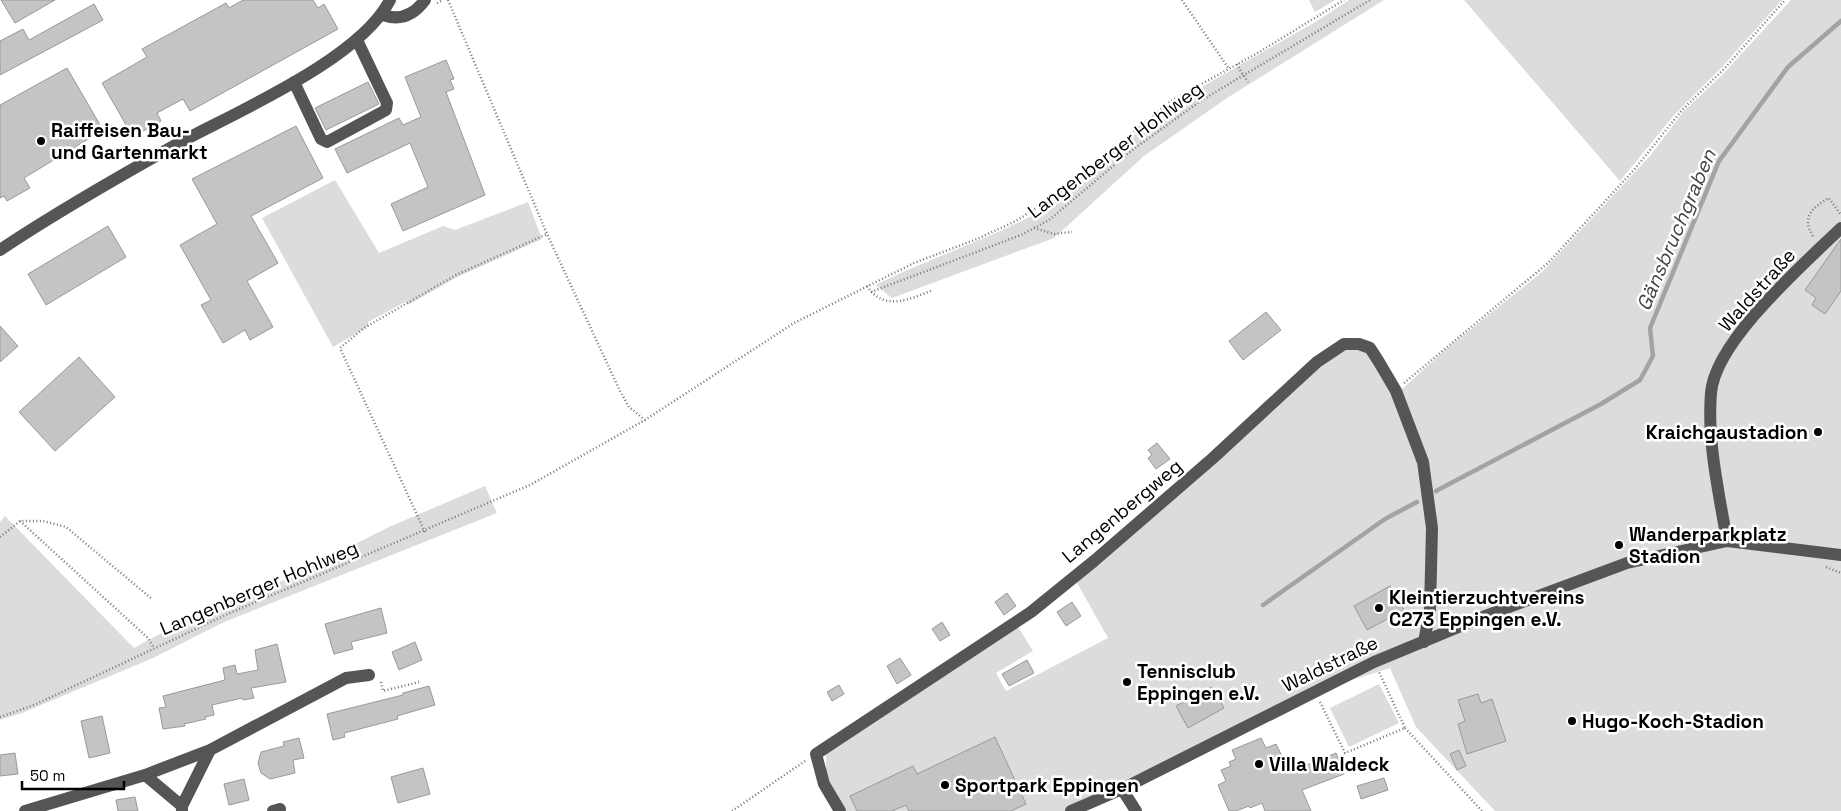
<svg xmlns="http://www.w3.org/2000/svg" width="1841" height="811" viewBox="0 0 1841 811" font-family="'Space Grotesk',sans-serif">
  <style>
    .green { fill: #dcdcdc }
    .lines { fill: none; stroke-linecap: round; stroke-linejoin: round }
    .stream { stroke: #a3a3a3; stroke-width: 4.5 }
    .building { fill: #c4c4c4; stroke: #999 }
    .path { stroke: #777; stroke-width: 2.5; stroke-dasharray: 1 2.5; stroke-linecap: butt }
    .minor { stroke: #555; stroke-width: 12 }
    .path-bridge { stroke: #777; stroke-width: 2.5; stroke-dasharray: 1 2.5; stroke-linecap: butt }
    .poi-dot { fill: #000; stroke: #fff; stroke-width: 2 }
    .labels { text-anchor: middle; dominant-baseline: central; stroke-width: 5; stroke-linejoin: round; paint-order: stroke }
    .poi-label { font-size: 19px; font-weight: bold; fill: #000; stroke: #fff; text-anchor: start }
    .street-label { font-size: 19px; fill: #000; stroke: #fff }
    .water-label { font-size: 20px; font-style: italic; fill: #444; stroke: #fff }
  </style>
  <rect width="100%" height="100%" fill="#fff"/>
  <path class="green" d="M1309 0H1335L1315 12Z
    M1349 0H1384L1227 98 1144 156 1054 238 892 298 876 285C929 258 986 241 1039 212L1172 104 1317 21Z
    M1464 0H1782L1722 67 1675 114 1620 181Z
    M1791 0H1841V811H1495L1416 727 1390 668 1294 698 1065 811H846L826 777V751L1017 625 1033 651 996 673 1006 691 1108 638 1076 581 1316 365C1324 360 1334 352 1343 349 1368 341 1387 374 1401 390L1445 350 1542 272 1650 156 1683 112 1721 76Z
    M335 180 379 253 443 226 455 230 528 202 542 239 457 277 408 305 405 302 368 322 369 326 333 347 262 218Z
    M485 486 497 513 224 622 153 658 22 713 0 720V522L5 516 134 648 197 614 274 585 389 527Z
    M1379 684 1399 723 1349 747 1330 708Z"/>
  <g class="lines">
    <path class="stream" d="M1436 491 1601 404 1640 380 1653 356 1650 328 1719 161 1788 67 1841 21
      M1263 605 1385 519 1417 502"/>
  </g>
  <path class="building" d="M1 0H55L15 23Z
    M243 0H313L318 8 324 4 338 29 190 111 183 99 157 113 161 121 133 137 102 83 147 57 142 49 226 3 229 8Z
    M94 4 103 20 0 75V41L23 29 29 40Z
    M446 60 454 79 450 80 454 89 446 92 485 195 403 231 391 204 428 187 410 143 347 173 335 149 399 118 403 125 421 117 405 77Z
    M67 68 103 130 24 178 30 188 7 201 4 196 0 198V105Z
    M368 82 379 104 326 130 315 108Z
    M296 126 323 178 251 216 278 263 247 281 273 327 250 340 245 330 223 343 201 305 211 300 180 245 217 224 192 179Z
    M108 226 126 257 46 305 28 274Z
    M1841 239V291L1825 314 1812 305 1816 298 1805 290Z
    M1266 312 1281 330 1243 360 1229 341Z
    M0 326 18 346 0 362Z
    M79 357 115 397 55 451 19 412Z
    M1157 443 1170 459 1156 469 1148 458 1152 455 1148 450Z
    M1390 586 1404 610 1367 630 1354 606Z
    M1007 593 1016 606 1004 615 995 602Z
    M1072 602 1081 616 1066 626 1057 612Z
    M381 608 387 633 351 642 353 649 334 654 325 624Z
    M942 622 950 635 940 641 932 629Z
    M415 642 422 660 399 670 392 652Z
    M277 644 286 682 251 688 254 698 243 700 242 698 212 705 214 715 205 717 206 719 184 724 185 726 163 729 159 708 166 707 163 696 225 680 223 668 235 665 237 674 258 670 255 650Z
    M900 658 911 675 897 684 887 666Z
    M1027 660 1034 673 1009 686 1002 674Z
    M839 685 844 694 832 701 827 692Z
    M429 686 435 705 397 716 398 719 344 733 345 737 333 740 327 714 403 695V693Z
    M1212 687 1224 708 1188 728 1176 706Z
    M1478 694 1481 703 1492 699 1506 741 1467 754 1458 724 1465 721 1458 700Z
    M102 716 110 753 89 758 81 721Z
    M995 737 1026 804 1011 811H909L906 805 892 811H857L850 796 913 766 917 774Z
    M299 738 304 758 293 760 295 773 270 779 261 773 258 763 261 752 284 746 283 742Z
    M1261 738 1266 748 1276 744 1290 772 1336 753 1344 774 1302 790 1311 811H1265L1262 803 1250 808 1249 806 1236 811H1229L1218 785 1226 781 1221 770 1231 766 1229 762 1236 759 1232 750Z
    M1459 750 1466 766 1457 770 1450 754Z
    M15 753 18 774 0 776V755Z
    M423 768 430 794 398 803 391 777Z
    M1384 778 1388 790 1361 799 1357 786Z
    M244 779 249 800 229 805 224 784Z
    M135 797 138 811H118L116 800Z"/>
  <g class="lines">
    <path class="path" d="M448 0 547 234 620 391 629 407 645 420
      M1182 0 1229 69
      M437 3 443 0
      M1237 64 1240 70
      M1034 228 1054 234 1072 232
      M1813 236C1801 217 1812 208 1829 198L1841 215
      M867 286C884 312 910 299 933 290
      M871 292 1021 235 1049 220 1131 151 1202 100 1370 0
      M1404 383 1548 263 1634 170 1682 110 1724 69 1785 0
      M20 521 148 638 154 648
      M425 532 340 348 364 328 456 275 547 234
      M0 537 20 521H43L66 527 152 599
      M1826 567 1841 573
      M381 682 383 691 419 682
      M1320 702 1345 753 1405 728 1379 672
      M0 717 34 705 230 613 530 485 645 420 794 323 914 263 977 239 1016 221 1059 193 1171 101 1261 51 1344 0
      M1405 728 1482 811
      M732 811 805 761"/>
    <path class="minor" d="M383 15C400 21 414 15 425 0
      M294 82 321 139 327 142 386 110 387 103 357 40
      M0 250C58 211 118 177 179 143 238 111 360 59 390 0
      M1727 541C1719 493 1707 442 1711 393 1715 341 1804 264 1841 228
      M145 775 182 806
      M1122 789 1136 811
      M25 811 145 775 210 750 346 678 369 675
      M182 811V806L210 750
      M273 811 280 809
      M840 811 824 784 816 754 1031 612 1094 561 1213 458 1317 362 1344 344H1359L1370 348 1379 362 1396 391 1423 462 1432 528 1430 610 1424 642
      M1071 811 1122 789 1374 662 1485 616 1627 563 1727 541 1841 555"/>
    <path class="path-bridge" d="M1240 70 1248 82"/>
  </g>
  <g class="poi-dot">
    <circle cx="41" cy="141" r="5"/>
    <circle cx="1818" cy="432" r="5"/>
    <circle cx="1619" cy="545" r="5"/>
    <circle cx="1379" cy="608" r="5"/>
    <circle cx="1127" cy="682" r="5"/>
    <circle cx="1572" cy="721" r="5"/>
    <circle cx="1259" cy="764" r="5"/>
    <circle cx="945" cy="785" r="5"/>
  </g>
  <g class="labels">
    <g class="poi-label">
      <text x="51" y="130">Raiffeisen Bau-<tspan x="51" dy="22">und Gartenmarkt</tspan></text>
      <text x="1808" y="432" text-anchor="end">Kraichgaustadion</text>
      <text x="1629" y="534">Wanderparkplatz<tspan x="1629" dy="22">Stadion</tspan></text>
      <text x="1389" y="597">Kleintierzuchtvereins<tspan x="1389" dy="22">C273 Eppingen e.V.</tspan></text>
      <text x="1137" y="671">Tennisclub<tspan x="1137" dy="22">Eppingen e.V.</tspan></text>
      <text x="1582" y="721">Hugo-Koch-Stadion</text>
      <text x="1269" y="764">Villa Waldeck</text>
      <text x="955" y="785">Sportpark Eppingen</text>
    </g>
    <g class="street-label">
      <text transform="translate(1115 150) rotate(-37)">Langenberger Hohlweg</text>
      <text transform="translate(1757 290) rotate(-48)">Waldstraße</text>
      <text transform="translate(1122 511) rotate(-40)">Langenbergweg</text>
      <text transform="translate(259 588) rotate(-23)">Langenberger Hohlweg</text>
      <text transform="translate(1330 664) rotate(-26)">Waldstraße</text>
    </g>
    <g class="water-label">
      <text transform="translate(1676 230) rotate(-67)">Gänsbruchgraben</text>
    </g>
  </g>
  <path d="M22 781v8h102v-8" fill="none" stroke="#000000" stroke-width="2.5"/>
  <text x="30" y="781" font-size="15" fill="#000000" stroke="#ffffff" stroke-width="4" paint-order="stroke">50 m</text>
</svg>
